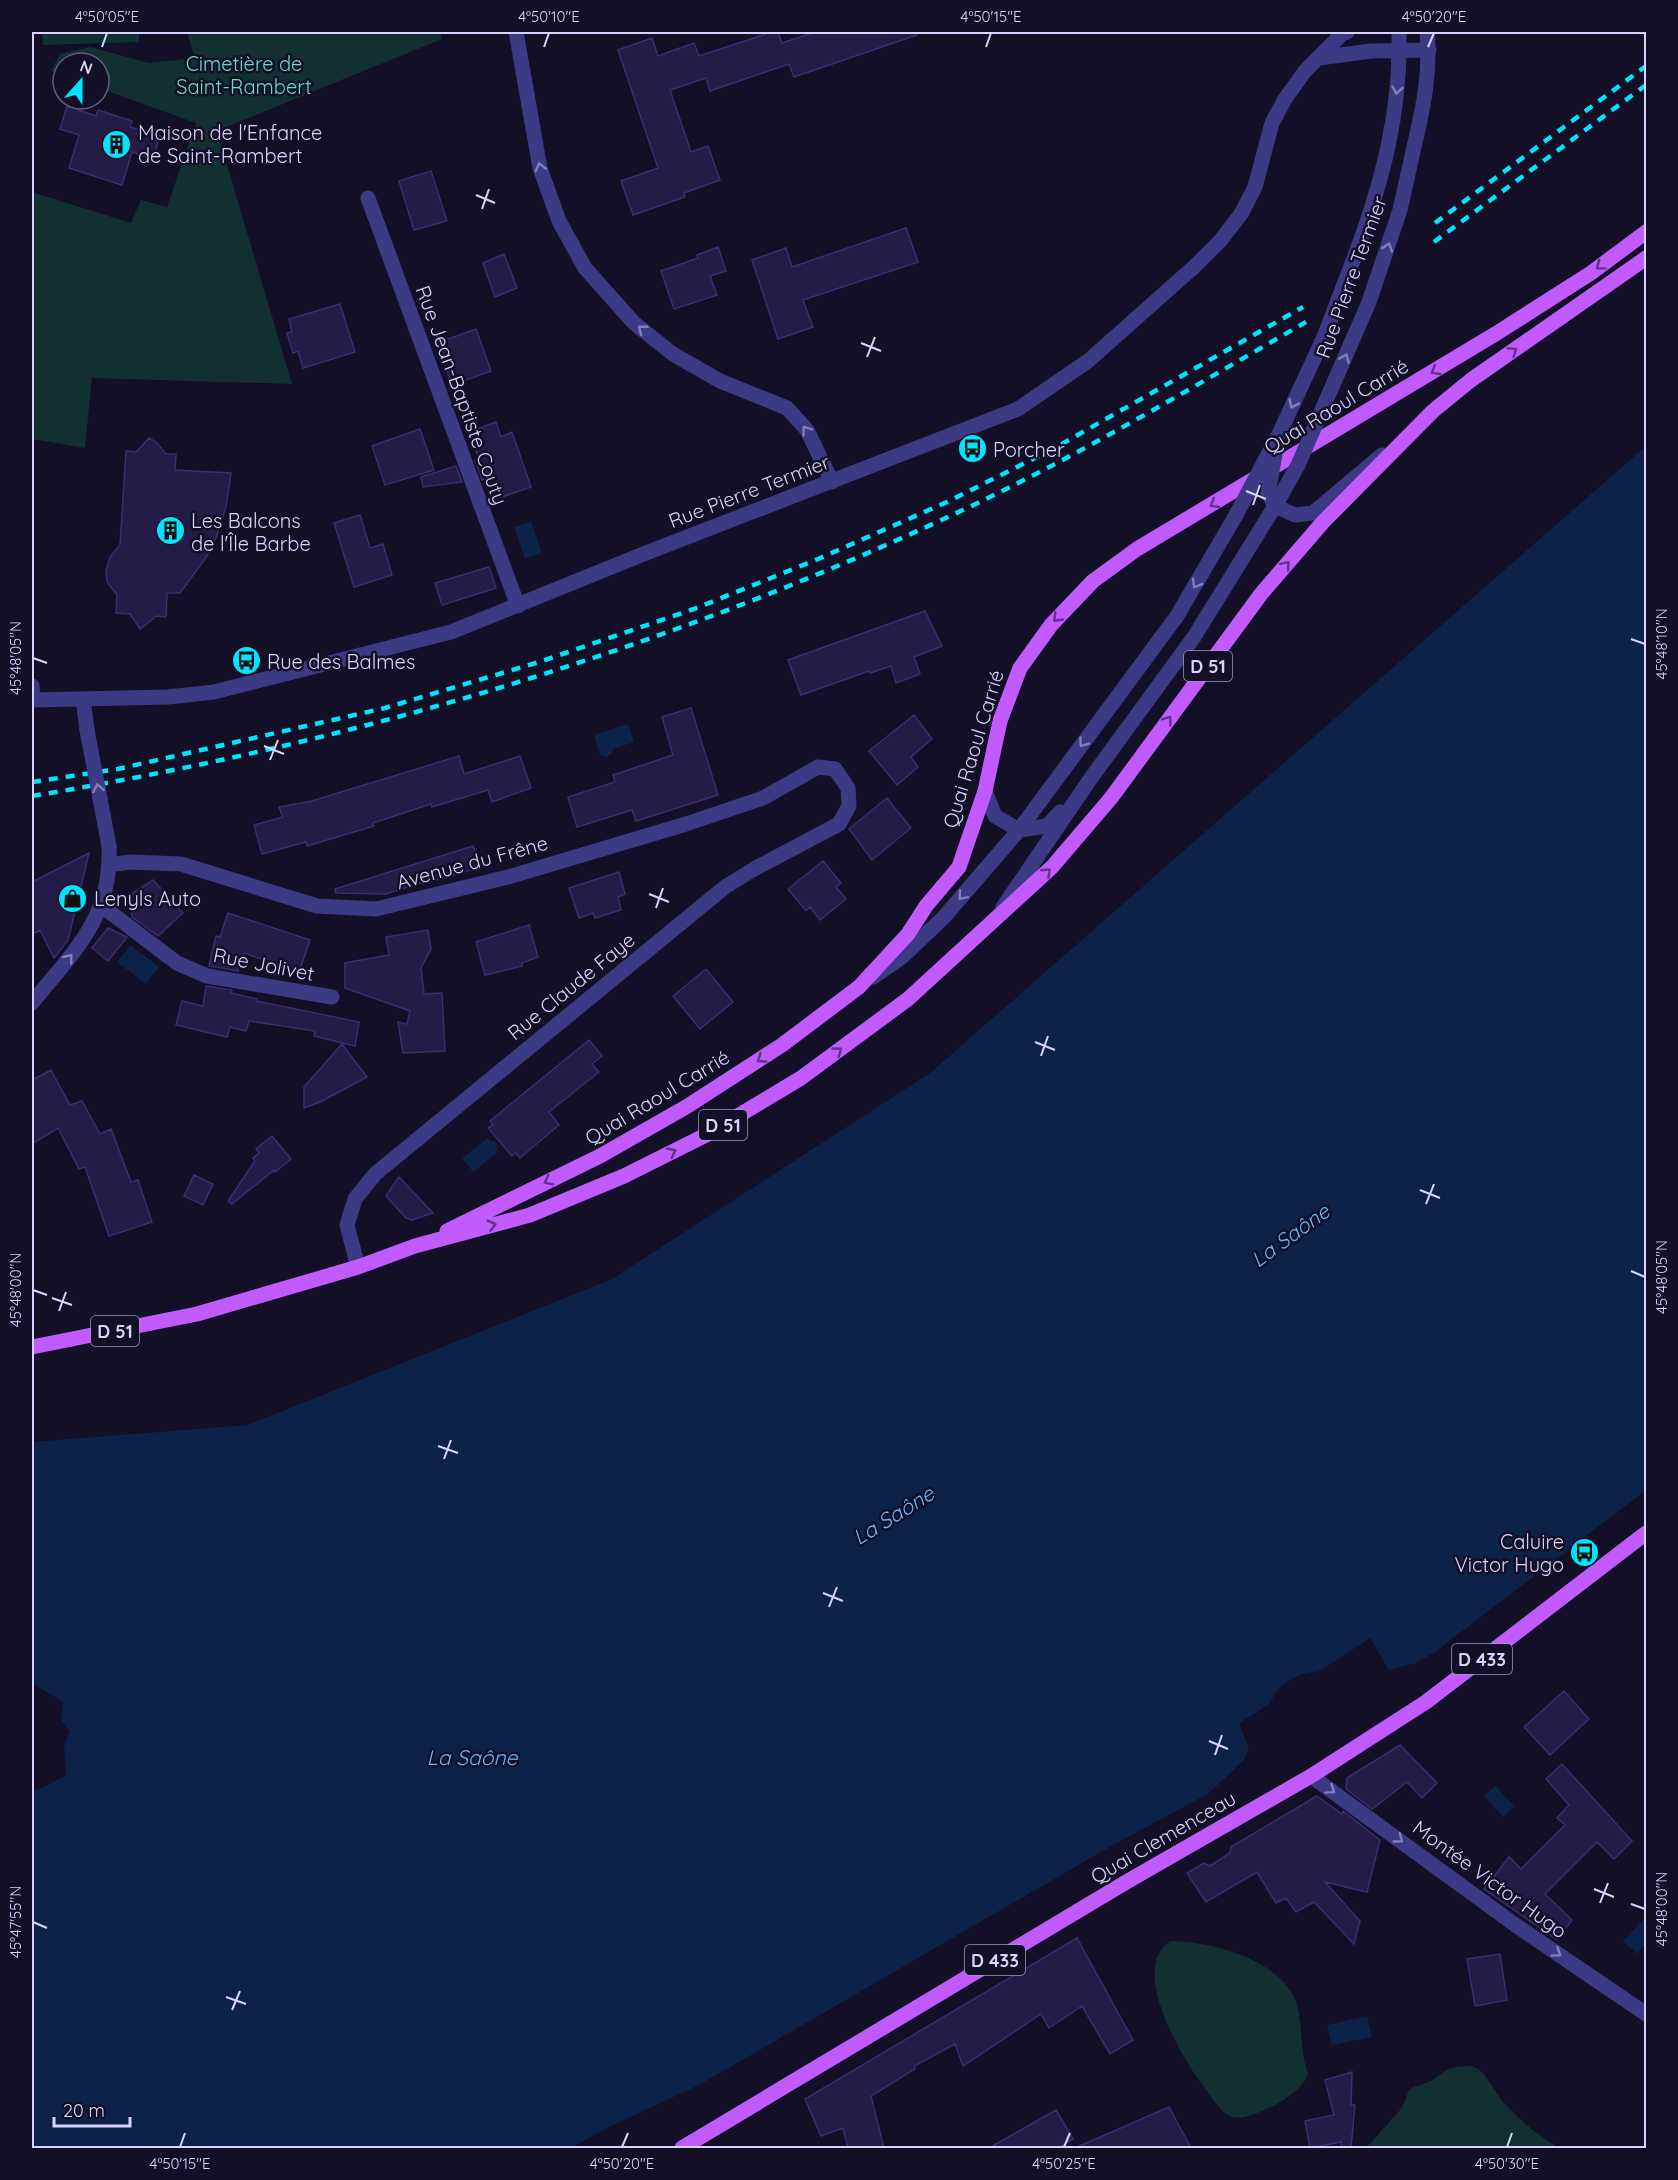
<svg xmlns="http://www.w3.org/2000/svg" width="1678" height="2180" viewBox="0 0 1678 2180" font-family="Quicksand,sans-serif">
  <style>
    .green { fill: #12302f }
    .water { fill: #0c2248 }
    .building { fill: #241b47; stroke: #3b2d73; stroke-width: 1.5 }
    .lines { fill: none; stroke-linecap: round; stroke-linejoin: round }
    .minor { stroke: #3d3a85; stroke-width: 15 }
    .tertiary { stroke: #3d3a85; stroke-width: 15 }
    .primary { stroke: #c25bff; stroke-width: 15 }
    .rail { stroke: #00e5ff; stroke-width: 4.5; stroke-dasharray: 9 8; stroke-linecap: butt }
    .tertiary-bridge { stroke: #3d3a85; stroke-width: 15 }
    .oneway { stroke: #837fbc }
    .oneway2 { stroke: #623188 }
    .ticks { fill: none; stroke: #d9d4ff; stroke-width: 2 }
    .labels { text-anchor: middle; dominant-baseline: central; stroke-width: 5; stroke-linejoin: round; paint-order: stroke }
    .shield { fill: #130f26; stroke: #9e99be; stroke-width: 1.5 }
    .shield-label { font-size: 18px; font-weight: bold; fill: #d9d4ff }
    .park-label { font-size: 20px; fill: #5fe0c0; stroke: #130f26 }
    .poi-label { font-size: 20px; fill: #d9d4ff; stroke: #130f26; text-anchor: start }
    .street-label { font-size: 20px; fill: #d9d4ff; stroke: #130f26 }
    .water-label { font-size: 21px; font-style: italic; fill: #62b6ff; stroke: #130f26 }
    .neatline { fill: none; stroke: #d9d4ff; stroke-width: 2 }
    .ticks-label { font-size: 15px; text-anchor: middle; fill: #d9d4ff }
  </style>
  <rect width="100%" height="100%" fill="#130f26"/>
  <path class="green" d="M42 32H139V42L43 45Z
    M187 32H440L442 39 217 131 292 384 92 378 85 448 32 439V192L131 223 141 200 167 207 196 123 99 88V63H63V75L51 71 60 54 90 47 149 63 195 58Z
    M1171 1941C1214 1942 1283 1960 1297 2005 1303 2027 1300 2052 1308 2074 1303 2088 1287 2098 1275 2105 1265 2110 1243 2121 1232 2117 1221 2113 1213 2100 1207 2091 1185 2064 1126 1967 1171 1941Z
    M1464 2066C1469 2066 1474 2066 1478 2069 1487 2075 1496 2094 1504 2103 1520 2121 1539 2136 1560 2148H1366L1400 2110 1406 2100 1408 2091C1416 2084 1426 2085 1434 2079 1448 2070 1445 2068 1464 2066Z"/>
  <path class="water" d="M1646 446V1490L1435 1652 1416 1663 1389 1670 1370 1638 1320 1671 1302 1674 1286 1682 1280 1687 1268 1705 1239 1723 1249 1749 1244 1760 1208 1794 1113 1845 701 2084 607 2128 571 2148H32V1790L40 1789 66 1775 64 1744 70 1731 61 1720 63 1702 32 1683V1442L248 1425 612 1279 930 1073Z
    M531 522 542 553 525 559 514 527Z
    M628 724 634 742 613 749 612 753 607 757 600 755 594 735Z
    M130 945 159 967 146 984 117 962Z
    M488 1138 491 1141 497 1142 496 1148 499 1151 473 1172 462 1158Z
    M1495 1786 1514 1806 1503 1817 1484 1796Z
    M1646 1917V1944L1637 1954 1623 1941Z
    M1367 2016 1372 2037 1332 2045 1327 2025Z"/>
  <path class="building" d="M772 32H778L782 43 815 32H916L917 35 794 77 789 64 710 91 706 78 670 90 691 152 708 146 720 180 684 193 685 197 633 215 621 181 658 168 618 50 652 38 658 56 694 43 699 56Z
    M67 106 96 116 98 110 132 121 130 127 160 136 153 159 132 152 122 185 69 168 79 135 60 129Z
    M431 171 447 221 414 230 399 181Z
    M906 228 918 262 803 300 813 327 778 339 752 260 786 248 792 267Z
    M718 247 726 271 710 276 717 295 674 309 661 271 698 258 697 255Z
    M504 254 517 288 495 297 483 263Z
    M340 304 355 352 303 368 298 351 293 353 287 333 292 332 289 319Z
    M476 329 491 371 452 385 437 343Z
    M496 422 501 437 512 432 531 487 493 500 486 479 482 480 475 460 479 459 469 432Z
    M420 429 434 470 385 485 372 446Z
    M149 438 156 442 166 454H176L175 470 231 473 226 507 216 538 207 556 180 593H167L166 617 157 616 140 629 130 614 116 613 117 595 107 582 106 570 110 557 120 545 126 451 136 452Z
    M456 466 462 482 423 487 421 477Z
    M360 515 370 548 383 544 392 575 354 587 334 523Z
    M489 567 496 588 442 605 435 583Z
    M925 611 942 646 914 657 920 674 896 683 891 666 870 673 869 671 801 695 788 660Z
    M691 708 718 795 636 821 632 810 577 827 568 797 615 782 613 775 673 755 662 717Z
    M914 715 932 739 911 757 918 767 897 785 869 751Z
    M459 756 464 774 520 756 531 788 492 802 488 790 432 807 431 804 373 823 374 826 307 846 306 842 262 854 254 825 283 817 279 807 312 801Z
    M887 798 911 828 872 860 849 829Z
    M473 846 480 867 423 884V882L386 894 336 893 335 889Z
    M89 853 68 940 54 958 40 930 32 934V882Z
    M823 861 841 883 836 887 846 899 820 920 810 907 806 911 788 889Z
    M619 872 625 894 618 897 621 910 595 918 593 913 579 918 569 888Z
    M153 880 183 913 158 936 132 917 130 895Z
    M228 913 310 940 299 972 244 953 238 971 209 966 216 936 220 937Z
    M529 925 538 957 522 963V966L485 975 476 942Z
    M108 928 127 937 108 961 92 948Z
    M428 930 431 949 421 968 424 994 442 993 445 1051 403 1053 398 1022 407 1024 410 1011 345 988V963L389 955 386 937Z
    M706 969 733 1002 700 1029 673 996Z
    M206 986 232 990 231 993 257 999 256 1001 359 1022 355 1046 314 1036 315 1031 249 1021 246 1031 230 1027 227 1037 176 1025 182 1001 203 1006Z
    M589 1040 602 1056 592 1064 599 1072 549 1112 559 1125 520 1158 516 1153 512 1156 488 1128 493 1125 490 1121Z
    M342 1044 367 1077 320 1102 304 1108V1087Z
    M51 1070 70 1105 82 1101 100 1134 111 1129 131 1182 138 1180 152 1222 109 1236 85 1167 79 1169 58 1128 32 1144V1080Z
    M272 1136 291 1159 275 1172 274 1170 232 1204 228 1201 255 1161 253 1158 259 1153 256 1149Z
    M194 1175 213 1184 203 1205 184 1196Z
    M399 1177 433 1213 412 1220 406 1218 386 1196Z
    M1564 1691 1589 1719 1550 1755 1524 1727Z
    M1400 1745 1437 1783 1422 1798 1407 1782 1372 1809 1346 1789 1347 1778Z
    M1562 1764 1632 1841 1614 1859 1597 1842 1545 1894 1572 1920 1557 1940 1484 1889 1509 1857 1521 1869 1565 1825 1557 1818 1569 1805 1546 1779Z
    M1317 1796 1342 1814 1343 1811 1380 1840 1367 1892 1325 1882 1360 1921 1354 1944 1314 1902 1296 1912 1286 1898 1276 1903 1257 1872 1206 1902 1187 1873 1204 1863 1210 1866 1230 1853 1231 1847Z
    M1077 1938 1133 2040 1110 2054 1082 2006 1049 2028 1041 2014 963 2066 955 2044 914 2066 915 2069 871 2096 884 2148H848L843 2128 821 2136 805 2099Z
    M1500 1954 1507 2000 1475 2006 1467 1959Z
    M1352 2072 1351 2105H1355L1351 2148H1342L1341 2142 1310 2148 1305 2121 1334 2115 1325 2080Z
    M1169 2107 1191 2148H1075Z
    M1056 2110 1073 2139 1058 2148H989Z"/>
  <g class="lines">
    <path class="minor" d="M516 32 540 168 559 221 585 268 634 323 673 354 720 381 787 408 807 430 832 482
      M368 198 518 606
      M32 686 33 700
      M109 865 130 862 181 864 317 906 376 909 508 877 686 824 763 798 818 767 835 769 848 788 849 806 839 824 754 869 725 887 375 1174 355 1199 347 1225 358 1267
      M102 906 177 963 207 976 332 997
      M1311 1776 1514 1924 1646 2014"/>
    <path class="tertiary" d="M1319 58 1371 51 1429 50
      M1414 147C1423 109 1431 71 1427 32
      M1356 253C1383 180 1401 111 1399 32
      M83 699 87 730
      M32 700 168 697 214 692 451 632 646 553 1018 409 1088 361 1195 266 1220 241 1241 214 1255 187 1272 123 1285 99 1305 71 1342 34 1347 32
      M985 791 995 816 1019 830 1047 826 1060 812
      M1003 907 1091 778 1194 637 1275 506 1295 515 1313 513 1382 455
      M873 977 902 957 944 917 1019 830 1177 616 1236 515
      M32 1003C74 951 112 918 109 846"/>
    <path class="primary" d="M447 1231 600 1156 686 1107 782 1045 859 987 908 934 926 906 959 867 985 791 1000 721 1020 668 1051 625 1093 581 1137 549 1497 333 1591 273 1646 232
      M32 1347 197 1314 358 1267 415 1246 530 1215 624 1176 706 1135 801 1078 908 999 1052 867 1111 798 1261 594 1323 522 1433 411 1471 380 1646 258
      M682 2148 1128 1881 1311 1776 1426 1702 1646 1533"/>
    <path class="rail" d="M1435 223 1646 66
      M1434 242 1646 85
      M32 782 118 769 385 708 539 662 694 609 818 559 947 502 1053 449 1303 307
      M32 796C349 744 658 652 950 516 1072 460 1189 389 1306 322"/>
    <path class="tertiary-bridge" d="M1275 455 1268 493 1275 506
      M1275 506 1298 465 1369 302 1400 210 1414 147
      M1236 515 1280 432 1324 337 1356 253
      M87 730 109 846"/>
  </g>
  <defs><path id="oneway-chevron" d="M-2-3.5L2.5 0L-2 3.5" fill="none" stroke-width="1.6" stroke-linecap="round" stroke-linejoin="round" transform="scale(1.5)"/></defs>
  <g class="oneway">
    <use href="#oneway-chevron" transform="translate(1397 90) rotate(99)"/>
    <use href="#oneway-chevron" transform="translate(540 167) rotate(-104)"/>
    <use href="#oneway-chevron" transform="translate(1388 247) rotate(-71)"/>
    <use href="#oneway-chevron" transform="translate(642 329) rotate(-142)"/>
    <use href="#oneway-chevron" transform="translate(1345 358) rotate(-67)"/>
    <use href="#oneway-chevron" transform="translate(1293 404) rotate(115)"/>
    <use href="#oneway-chevron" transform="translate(806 430) rotate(-126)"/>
    <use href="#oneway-chevron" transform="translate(1196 584) rotate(120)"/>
    <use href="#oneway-chevron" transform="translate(1083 743) rotate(126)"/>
    <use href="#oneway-chevron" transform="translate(98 788) rotate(-101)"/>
    <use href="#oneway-chevron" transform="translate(962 896) rotate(131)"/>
    <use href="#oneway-chevron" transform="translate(69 958) rotate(-51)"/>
    <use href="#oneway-chevron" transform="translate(1331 1790) rotate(35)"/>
    <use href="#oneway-chevron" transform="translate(1399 1839) rotate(36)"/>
    <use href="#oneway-chevron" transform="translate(1557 1953) rotate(34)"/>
  </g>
  <g class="oneway2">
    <use href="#oneway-chevron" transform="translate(1600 266) rotate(143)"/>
    <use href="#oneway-chevron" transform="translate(1513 351) rotate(-35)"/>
    <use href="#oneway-chevron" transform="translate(1435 371) rotate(149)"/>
    <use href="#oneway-chevron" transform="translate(1214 504) rotate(149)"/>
    <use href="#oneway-chevron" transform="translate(1286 565) rotate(-49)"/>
    <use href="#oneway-chevron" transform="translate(1057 618) rotate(134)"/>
    <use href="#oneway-chevron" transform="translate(1168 720) rotate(-54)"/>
    <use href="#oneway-chevron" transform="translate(1047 872) rotate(-44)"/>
    <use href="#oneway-chevron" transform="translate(838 1051) rotate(-36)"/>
    <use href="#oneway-chevron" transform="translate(761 1059) rotate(147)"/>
    <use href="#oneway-chevron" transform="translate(672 1152) rotate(-27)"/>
    <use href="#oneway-chevron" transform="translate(548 1181) rotate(154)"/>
    <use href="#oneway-chevron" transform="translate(492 1225) rotate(-15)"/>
  </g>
  <path class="ticks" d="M102 47 107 33M544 47 549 33M986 47 991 33M1428 47 1434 33M476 195 495 203M482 209 489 189M861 343 881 351M867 357 875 337M1246 491 1266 499M1253 505 1260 485M1631 639 1645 644M33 658 47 663M264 746 284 754M270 760 278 740M649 894 669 902M656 908 663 888M1035 1042 1055 1050M1041 1056 1048 1036M1420 1190 1440 1198M1426 1204 1434 1184M1631 1271 1645 1277M33 1290 47 1295M52 1298 72 1305M59 1311 66 1292M438 1446 458 1453M444 1459 451 1440M823 1593 843 1601M829 1607 837 1587M1209 1741 1228 1749M1215 1755 1222 1735M1594 1889 1614 1897M1600 1903 1608 1883M1631 1904 1645 1909M33 1922 47 1928M226 1997 246 2004M232 2010 240 1991M180 2147 185 2133M622 2147 628 2133M1064 2147 1070 2133M1507 2147 1512 2133"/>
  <defs>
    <symbol id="building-disc" viewBox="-11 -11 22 22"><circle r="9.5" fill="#00e5ff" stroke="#130f26"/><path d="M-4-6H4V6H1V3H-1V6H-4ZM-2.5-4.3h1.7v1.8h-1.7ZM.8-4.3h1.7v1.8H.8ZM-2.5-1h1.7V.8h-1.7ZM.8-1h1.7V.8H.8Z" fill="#111"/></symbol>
    <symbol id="bus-disc" viewBox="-11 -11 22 22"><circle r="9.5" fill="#00e5ff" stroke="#130f26"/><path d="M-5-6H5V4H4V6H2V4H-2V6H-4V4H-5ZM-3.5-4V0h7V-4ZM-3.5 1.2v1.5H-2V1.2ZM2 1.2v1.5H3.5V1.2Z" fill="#111"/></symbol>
    <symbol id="shop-disc" viewBox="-11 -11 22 22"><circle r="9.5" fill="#00e5ff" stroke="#130f26"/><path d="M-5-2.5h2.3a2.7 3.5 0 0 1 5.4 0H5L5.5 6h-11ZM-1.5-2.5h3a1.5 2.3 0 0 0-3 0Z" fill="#111"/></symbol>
  </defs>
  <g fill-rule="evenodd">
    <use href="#building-disc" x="100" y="128" width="33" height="33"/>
    <use href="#bus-disc" x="956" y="432" width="33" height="33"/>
    <use href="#building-disc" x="154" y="514" width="33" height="33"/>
    <use href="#bus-disc" x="230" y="644" width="33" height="33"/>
    <use href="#shop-disc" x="56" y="882" width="33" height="33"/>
    <use href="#bus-disc" x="1568" y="1536" width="33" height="33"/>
  </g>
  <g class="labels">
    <g class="shield">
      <rect x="1184" y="651" width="48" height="30" rx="4.5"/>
      <rect x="699" y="1110" width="48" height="30" rx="4.5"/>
      <rect x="91" y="1316" width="48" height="30" rx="4.5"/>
      <rect x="1452" y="1644" width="60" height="30" rx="4.5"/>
      <rect x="965" y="1945" width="60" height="30" rx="4.5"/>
    </g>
    <g class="shield-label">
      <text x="1208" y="666">D 51</text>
      <text x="723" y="1125">D 51</text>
      <text x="115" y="1331">D 51</text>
      <text x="1482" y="1659">D 433</text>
      <text x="995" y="1960">D 433</text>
    </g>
    <g class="park-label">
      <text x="244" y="63">Cimetière de<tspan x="244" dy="23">Saint-Rambert</tspan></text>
    </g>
    <g class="poi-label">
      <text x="138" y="132">Maison de l'Enfance<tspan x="138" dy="23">de Saint-Rambert</tspan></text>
      <text x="993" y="449">Porcher</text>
      <text x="191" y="520">Les Balcons<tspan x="191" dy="23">de l'Île Barbe</tspan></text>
      <text x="267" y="661">Rue des Balmes</text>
      <text x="94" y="898">Lenyls Auto</text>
      <text x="1564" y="1541" text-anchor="end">Caluire<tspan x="1564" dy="23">Victor Hugo</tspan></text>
    </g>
    <g class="street-label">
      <text transform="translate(1351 277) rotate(-70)">Rue Pierre Termier</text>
      <text transform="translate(462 395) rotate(70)">Rue Jean-Baptiste Couty</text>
      <text transform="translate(1336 406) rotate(-31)">Quai Raoul Carrié</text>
      <text transform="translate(749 491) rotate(-21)">Rue Pierre Termier</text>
      <text transform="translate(973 749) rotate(-73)">Quai Raoul Carrié</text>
      <text transform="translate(472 862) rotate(-15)">Avenue du Frêne</text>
      <text transform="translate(264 964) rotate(11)">Rue Jolivet</text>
      <text transform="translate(571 986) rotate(-39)">Rue Claude Faye</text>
      <text transform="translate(657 1097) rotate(-31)">Quai Raoul Carrié</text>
      <text transform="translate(1163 1837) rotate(-30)">Quai Clemenceau</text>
      <text transform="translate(1490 1879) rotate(36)">Montée Victor Hugo</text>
    </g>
    <g class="water-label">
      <text transform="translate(1290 1235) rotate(-36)">La Saône</text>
      <text transform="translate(893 1515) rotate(-32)">La Saône</text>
      <text x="472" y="1757">La Saône</text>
    </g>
  </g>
  <rect width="1678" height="2180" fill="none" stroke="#130f26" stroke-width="66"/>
  <g transform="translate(81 81) rotate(21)"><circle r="28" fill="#130f26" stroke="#625e7d" stroke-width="1.5"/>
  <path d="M0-4.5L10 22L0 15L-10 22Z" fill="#00e5ff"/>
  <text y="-9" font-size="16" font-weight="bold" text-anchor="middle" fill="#d9d4ff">N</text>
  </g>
  <path d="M54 2117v9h76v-9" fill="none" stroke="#d9d4ff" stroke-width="3"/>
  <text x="63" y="2117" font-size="18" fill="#d9d4ff" stroke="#130f26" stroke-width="4.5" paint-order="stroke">20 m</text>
  <rect x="33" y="33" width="1612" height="2114" class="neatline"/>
  <g class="ticks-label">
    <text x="107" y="22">4°50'05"E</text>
    <text x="549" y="22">4°50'10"E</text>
    <text x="991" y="22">4°50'15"E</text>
    <text x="1434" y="22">4°50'20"E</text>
    <text transform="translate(1662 644) rotate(-90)" y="5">45°48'10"N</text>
    <text transform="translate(16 658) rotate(-90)" y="5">45°48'05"N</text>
    <text transform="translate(1662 1277) rotate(-90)" y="5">45°48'05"N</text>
    <text transform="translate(16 1290) rotate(-90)" y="5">45°48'00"N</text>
    <text transform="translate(1662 1909) rotate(-90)" y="5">45°48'00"N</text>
    <text transform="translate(16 1922) rotate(-90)" y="5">45°47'55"N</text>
    <text x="180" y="2169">4°50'15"E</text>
    <text x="622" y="2169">4°50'20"E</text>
    <text x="1064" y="2169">4°50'25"E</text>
    <text x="1507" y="2169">4°50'30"E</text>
  </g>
</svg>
